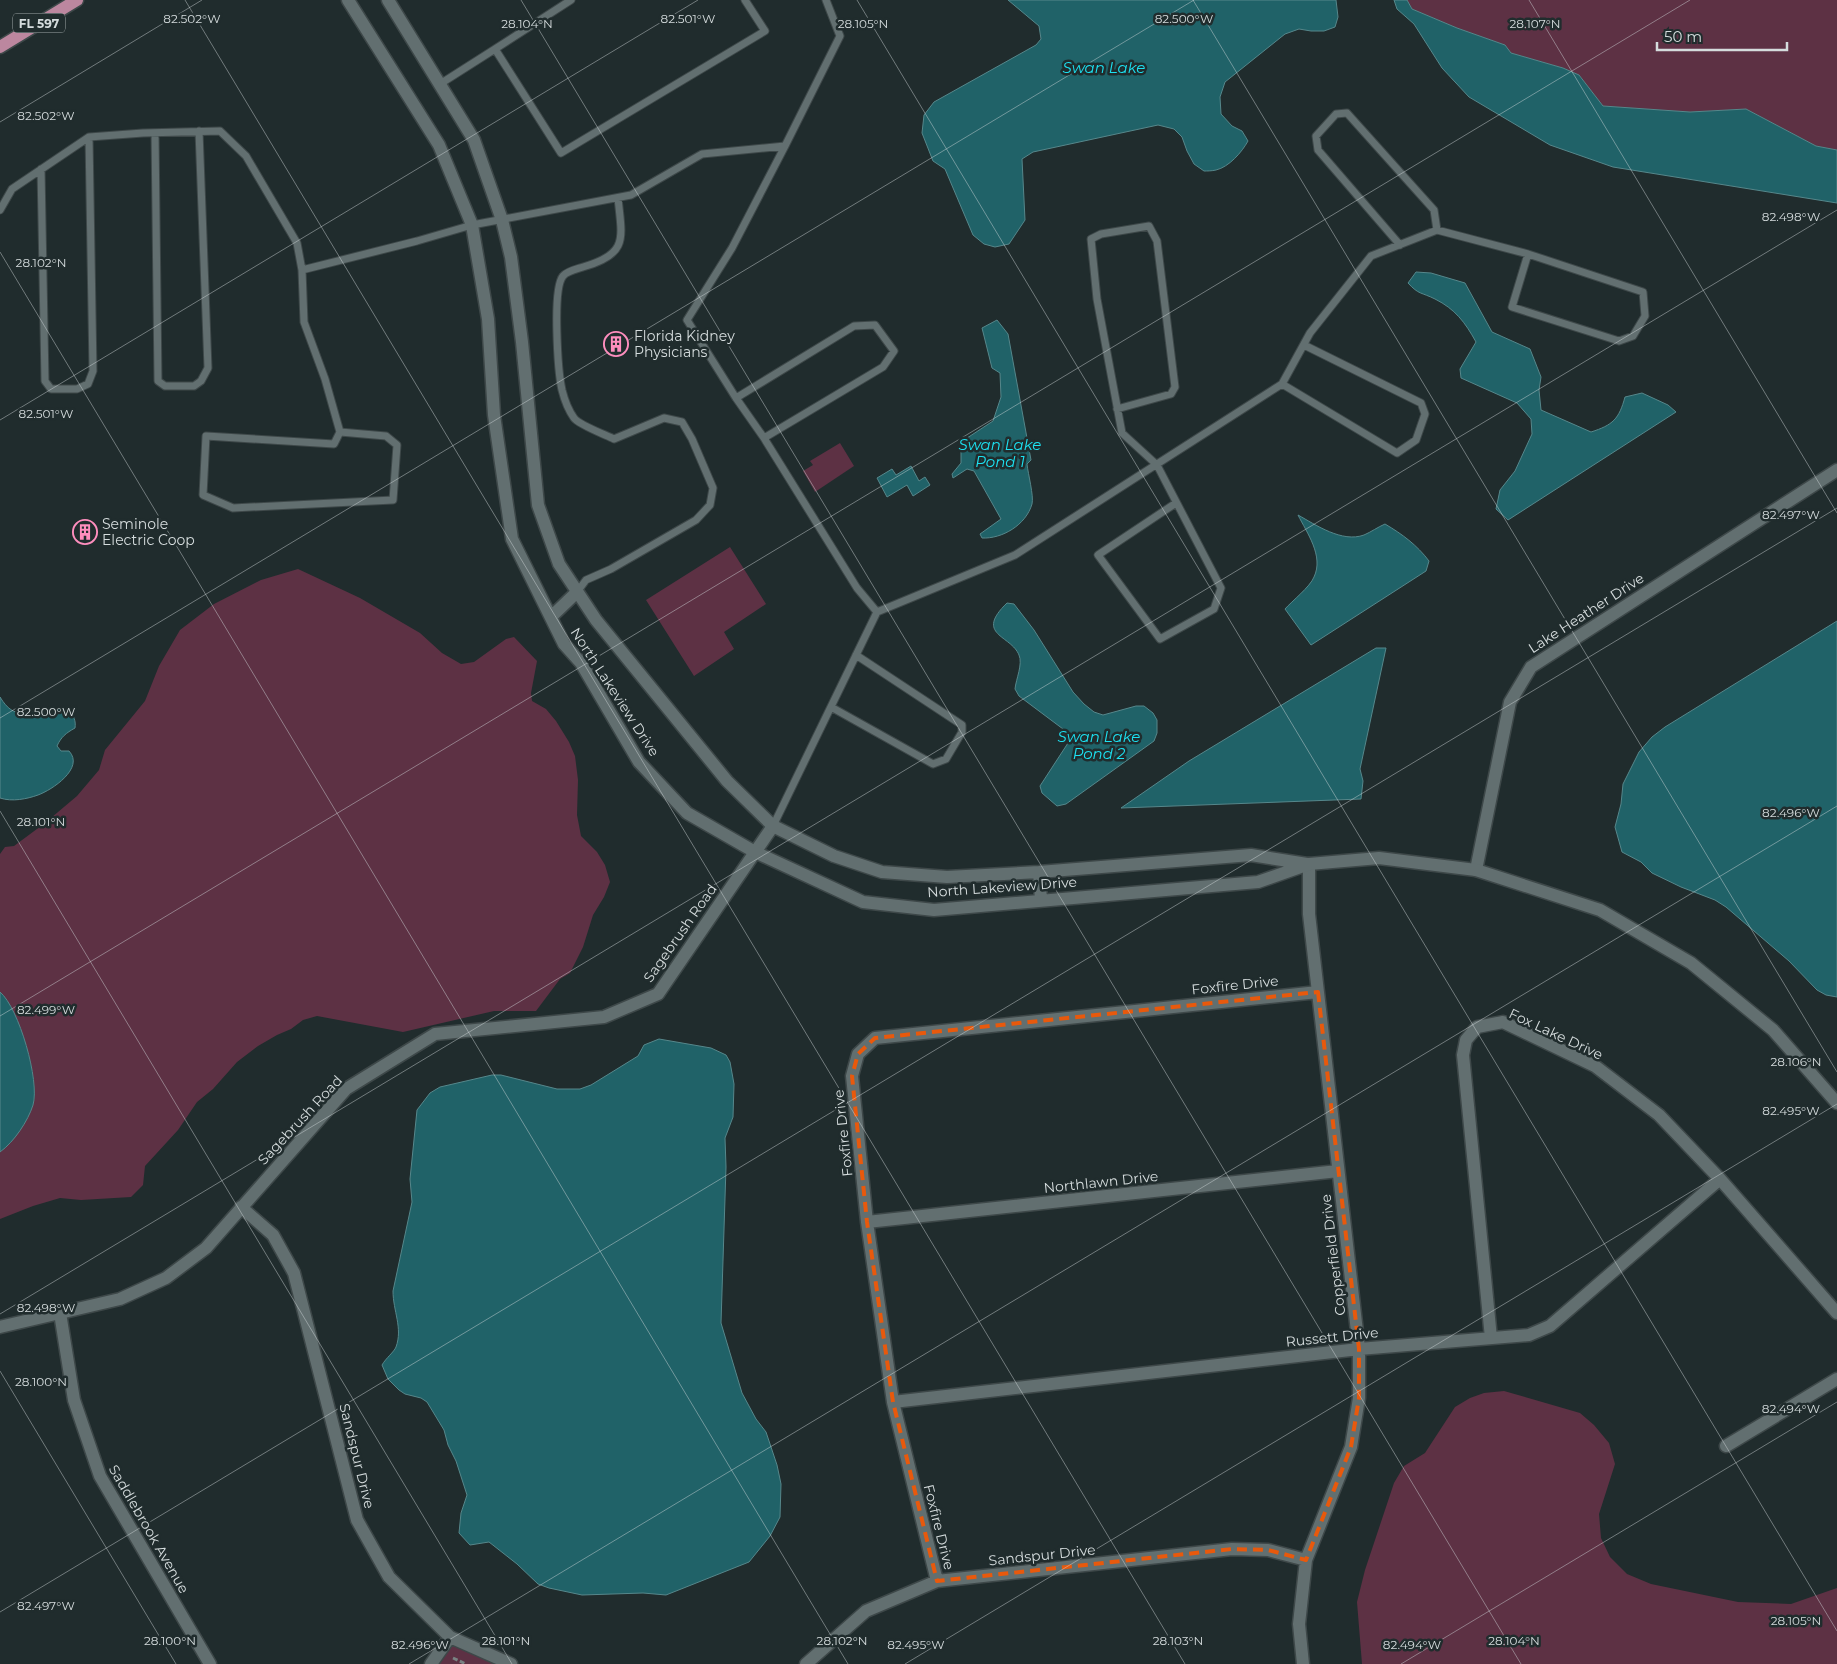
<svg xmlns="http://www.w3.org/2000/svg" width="1837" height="1664" viewBox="0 0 1837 1664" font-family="Montserrat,sans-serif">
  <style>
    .green { fill: #5d3144 }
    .water { fill: #206268; stroke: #56878b }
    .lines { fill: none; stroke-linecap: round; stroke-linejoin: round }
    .service-casing { stroke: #3e4849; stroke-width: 9 }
    .minor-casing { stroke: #3e4849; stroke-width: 15 }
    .tertiary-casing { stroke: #3e4849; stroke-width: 15 }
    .primary-casing { stroke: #3e4849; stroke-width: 15 }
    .path { stroke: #798283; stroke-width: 3; stroke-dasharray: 5 2.5; stroke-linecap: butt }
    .service { stroke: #626f70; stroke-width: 7 }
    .minor { stroke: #626f70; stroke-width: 12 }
    .tertiary { stroke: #626f70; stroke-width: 12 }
    .primary { stroke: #bc879f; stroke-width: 12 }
    .marked { fill: none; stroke: #e8590c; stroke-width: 4; stroke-dasharray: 10 6; stroke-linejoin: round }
    .ticks { fill: none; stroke: #d5dcdd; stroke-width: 1; stroke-opacity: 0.45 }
    .labels { text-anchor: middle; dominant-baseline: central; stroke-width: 5; stroke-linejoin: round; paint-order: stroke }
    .shield { fill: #202c2d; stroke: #9fa7a8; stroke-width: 1 }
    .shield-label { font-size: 12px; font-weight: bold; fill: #d5dcdd }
    .poi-label { font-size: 14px; fill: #d5dcdd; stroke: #202c2d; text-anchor: start }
    .street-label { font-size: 14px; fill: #d5dcdd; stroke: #202c2d }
    .water-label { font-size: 15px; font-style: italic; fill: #1ce2f2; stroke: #202c2d }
    .ticks-label { font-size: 12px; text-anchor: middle; fill: #d5dcdd; stroke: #202c2d; stroke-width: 5; stroke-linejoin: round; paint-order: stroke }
  </style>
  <rect width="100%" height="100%" fill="#202c2d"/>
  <path class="green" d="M1407 0H1837V150L1816 146 1746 109 1690 112 1603 106 1579 75 1563 68 1511 53 1505 45 1457 28 1412 9Z
    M840 443 854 466 815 492 803 471 813 465 810 461Z
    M730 547 766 604 724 632 734 649 694 676 646 600Z
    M298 569 360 598 420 633 442 653 461 664 474 662 506 639 514 637 537 661 531 693 532 701 546 709 556 721 569 742 575 756 578 780 577 815 581 836 597 852 605 865 610 882 604 897 593 915 583 947 570 973 560 979 536 1011H494L403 1032 317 1016 303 1020 291 1029 277 1035 258 1046 237 1062 213 1089 197 1102 178 1130 145 1166 143 1185 131 1197 81 1200 60 1198 33 1206 0 1219V1152C8 1146 30 1115 33 1105 41 1081 18 1008 0 992V854L5 847 14 846 45 823 77 796 99 770 105 750 145 701 159 666 180 630 214 604 261 580Z
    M1504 1391 1580 1413 1594 1425 1609 1443 1615 1464 1599 1514 1601 1538 1610 1557 1627 1574 1651 1584 1738 1602 1791 1604 1837 1588V1664H1362L1357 1602 1365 1570 1394 1483 1404 1466 1425 1453 1455 1407 1470 1398 1484 1393Z
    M450 1637 511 1664H431Z"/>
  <path class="water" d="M1008 0H1336L1338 17 1335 27 1324 31H1311L1299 29 1285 34 1225 82 1220 97 1221 114 1232 126 1242 131 1248 141C1242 152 1229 167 1216 170 1212 171 1207 171 1204 171L1194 164 1187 151 1182 137 1174 129 1158 125 1033 152 1022 159 1025 220 1009 244 995 247 984 244 973 235 945 169 933 161 922 133 924 115 934 102 1036 45 1041 39 1039 26Z
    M1394 0H1407L1412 9 1457 28 1505 45 1511 53 1563 68 1579 75 1603 106 1690 112 1746 109 1816 146 1837 150V203L1613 167 1550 145 1469 97 1442 68 1414 24 1397 9Z
    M1416 272 1431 273 1465 283 1492 332 1530 349 1541 377 1539 390 1541 410 1591 432C1613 425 1619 419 1625 397L1642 393 1668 405 1676 412 1508 520 1496 509 1500 490 1515 471 1532 434 1531 419 1517 403 1461 378 1460 369 1476 342C1465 322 1455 309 1435 299 1421 292 1419 295 1408 283Z
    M997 320 1008 334 1031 460 1027 464C1028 474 1034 496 1032 504 1026 525 1002 539 982 538L980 534 1001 519 974 471 967 469 953 478 952 474 961 463V442L993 421 1001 397 1000 373 992 368 982 328Z
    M911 466 919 481 925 477 930 485 913 496 907 485 887 497 877 478 892 469 896 475Z
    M1298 515C1316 525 1342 543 1364 535 1371 532 1378 527 1385 524 1402 534 1417 545 1429 561L1426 571 1311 645 1285 609C1292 601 1310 587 1314 577 1324 556 1307 533 1298 515Z
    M1007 603 1014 604 1034 630 1073 692 1084 704 1094 712 1103 715 1136 706H1144L1153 713 1157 720V733L1154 741 1066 804 1057 806 1042 793 1040 786 1068 743 1067 732 1019 696 1015 689C1016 679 1023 664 1019 655 1011 635 974 635 1007 603Z
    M1837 621V997L1826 995 1817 990 1789 961 1726 907 1715 900 1681 887 1652 873 1641 862 1622 852 1615 827 1621 804 1623 784 1639 752 1652 737 1665 727Z
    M1376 648H1386L1360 769 1363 781 1361 799 1121 808 1189 761Z
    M0 697C15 722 28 711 49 708 56 707 62 708 69 710 74 716 76 721 75 728 66 733 61 737 57 746L61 751H69C85 768 52 790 38 795 27 799 12 802 0 798Z
    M0 992C19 1008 40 1081 33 1105 28 1121 14 1142 0 1152Z
    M659 1039 711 1048 726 1055 730 1062 734 1084 733 1117 725 1138 726 1167 721 1323 742 1393 756 1419 766 1432 777 1465 781 1484 780 1517 770 1536 749 1562 666 1595 643 1593 582 1595 549 1588 538 1584 517 1564 489 1542 470 1545 459 1533 461 1513 467 1495 456 1461 448 1445 444 1430 427 1402 421 1398 405 1394 399 1390 388 1379 382 1365C386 1358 394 1352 396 1347 403 1328 393 1311 393 1291L412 1202 410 1179 417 1110 430 1093 440 1087 492 1075H501L557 1089H580L591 1085 638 1056 644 1045Z"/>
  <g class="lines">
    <defs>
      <path id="service" d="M571 0 495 49 561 153 765 31 745 0
        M440 84 495 49
        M155 133 158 381 165 386H194L201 381 208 368 199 131
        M785 146 840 36 826 0
        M41 169 45 381 51 389H77L88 384 93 371 89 137
        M0 210 12 189 89 137 143 133 220 131 246 156 297 243 302 270 304 322 325 379 340 432 334 444 206 436 203 495 233 508 393 500 397 445 386 436 340 432
        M1400 245 1318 150 1316 136 1336 114 1347 113 1434 210 1437 230
        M302 270 417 241 472 225 631 195 702 154 785 146 732 248 687 320 736 398 854 326 875 325 894 351 883 367 764 438 857 588 877 612 1015 555 1282 384 1310 333 1371 256 1437 230 1528 254 1643 292 1645 316 1633 336 1619 341 1512 307 1528 254
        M1282 384 1397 453 1416 440 1425 414 1421 403 1304 345
        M736 398 764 438
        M1117 409 1171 394 1175 387 1157 241 1149 226 1101 234 1091 239 1097 299 1122 433 1157 465 1221 588 1214 609 1160 639 1098 555 1176 503
        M577 592 586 580 611 569 696 520 710 505 713 488 692 439 682 422 664 418 614 439C606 435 579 425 574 418 569 411 564 398 562 390 558 372 552 289 563 276 567 271 577 269 583 267 629 254 622 238 618 198
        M831 707 933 764 946 759 962 732V725L856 655
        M773 826 877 612"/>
      <path id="minor" d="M1476 870 1510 702 1531 667 1837 470
        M241 1207 273 1235 294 1273 357 1520 389 1577 450 1637 511 1664
        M867 1222 1338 1171
        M60 1313 74 1400 100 1476 210 1664
        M0 1327 120 1299 166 1278 206 1248 346 1089 435 1034 604 1017 658 994 773 826
        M1491 1338 1463 1055 1466 1040 1477 1027 1503 1022 1595 1066 1659 1115 1720 1179 1837 1313
        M893 1402 1359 1349 1529 1335 1550 1326 1720 1179
        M1726 1446 1837 1379
        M937 1581 893 1402 867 1222 852 1076 858 1054 875 1038 1318 992
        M431 1664 450 1637
        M806 1664 866 1611 937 1581 1232 1549 1268 1550 1306 1560
        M1303 1664 1299 1624 1306 1560 1351 1447 1359 1398V1349L1309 914V864"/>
      <path id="tertiary" d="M348 0 439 145 472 225 488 319 494 415 512 539 564 644 581 663 639 762 687 813 755 852 863 902 934 910 1258 882 1309 864 1379 858 1476 870 1600 910 1691 963 1773 1030 1837 1103
        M388 0 474 140 502 220 511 257 522 342 538 505 559 564 596 620 727 781 773 826 834 856 882 872 947 877 1039 872 1251 855 1307 864
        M551 617 577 592
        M1039 872 1041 900"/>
      <path id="primary" d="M0 47 77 0"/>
    </defs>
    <use href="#service" class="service-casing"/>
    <use href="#minor" class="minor-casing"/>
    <use href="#tertiary" class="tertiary-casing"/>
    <use href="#primary" class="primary-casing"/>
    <path class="path" d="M453 1658 466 1664"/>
    <use href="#service" class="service"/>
    <use href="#minor" class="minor"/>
    <use href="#tertiary" class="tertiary"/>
    <use href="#primary" class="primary"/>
  </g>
  <path class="marked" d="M1318 992 1359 1349V1398L1351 1447 1306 1560 1268 1550 1232 1549 937 1581 893 1402 867 1222 852 1076 858 1054 875 1038Z"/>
  <path class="ticks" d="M185 0 1185 1664M521 0 1521 1664M857 0 1837 1631M1193 0 1837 1072M1529 0 1837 513M0 122 202 0M0 252 848 1664M0 420 698 0M0 718 1194 0M0 811 512 1664M0 1016 1690 0M0 1314 1837 210M0 1371 176 1664M0 1612 1837 508M409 1664 1837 806M905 1664 1837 1104M1401 1664 1837 1402"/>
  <defs>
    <symbol id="building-ring" viewBox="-11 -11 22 22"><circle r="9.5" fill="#202c2d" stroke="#fe8ebe" stroke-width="1.5"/><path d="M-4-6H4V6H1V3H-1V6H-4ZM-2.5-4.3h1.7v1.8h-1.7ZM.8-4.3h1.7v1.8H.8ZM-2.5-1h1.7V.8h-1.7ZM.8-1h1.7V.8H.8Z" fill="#fe8ebe"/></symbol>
  </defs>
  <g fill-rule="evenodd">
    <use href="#building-ring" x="602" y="330" width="28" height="28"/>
    <use href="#building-ring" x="71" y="518" width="28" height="28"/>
  </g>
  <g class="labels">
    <rect class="shield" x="13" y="13.5" width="52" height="19" rx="4"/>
    <g class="shield-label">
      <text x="39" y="23">FL 597</text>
    </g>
    <g class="poi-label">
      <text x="634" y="336">Florida Kidney<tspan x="634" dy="16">Physicians</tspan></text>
      <text x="102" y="524">Seminole<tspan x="102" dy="16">Electric Coop</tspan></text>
    </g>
    <g class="street-label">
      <text transform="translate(1586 613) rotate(-33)">Lake Heather Drive</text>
      <text transform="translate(615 692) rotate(57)">North Lakeview Drive</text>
      <text transform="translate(1002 887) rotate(-4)">North Lakeview Drive</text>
      <text transform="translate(680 933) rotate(-55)">Sagebrush Road</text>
      <text transform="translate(1235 985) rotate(-6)">Foxfire Drive</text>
      <text transform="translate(1556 1034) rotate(25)">Fox Lake Drive</text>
      <text transform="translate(300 1120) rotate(-47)">Sagebrush Road</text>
      <text transform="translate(843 1133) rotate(-96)">Foxfire Drive</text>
      <text transform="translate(1101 1182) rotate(-6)">Northlawn Drive</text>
      <text transform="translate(1333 1255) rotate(-97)">Copperfield Drive</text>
      <text transform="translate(1332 1337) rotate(-6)">Russett Drive</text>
      <text transform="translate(357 1456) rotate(76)">Sandspur Drive</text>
      <text transform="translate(939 1527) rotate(76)">Foxfire Drive</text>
      <text transform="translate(149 1529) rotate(60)">Saddlebrook Avenue</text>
      <text transform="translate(1042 1555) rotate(-6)">Sandspur Drive</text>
    </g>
    <g class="water-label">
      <text x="1104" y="67">Swan Lake</text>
      <text x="1000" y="444">Swan Lake<tspan x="1000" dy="17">Pond 1</tspan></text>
      <text x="1099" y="736">Swan Lake<tspan x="1099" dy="17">Pond 2</tspan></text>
    </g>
  </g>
  <g class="ticks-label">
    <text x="192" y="23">82.502°W</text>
    <text x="688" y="23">82.501°W</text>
    <text x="1184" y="23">82.500°W</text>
    <text x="527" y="28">28.104°N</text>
    <text x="863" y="28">28.105°N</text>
    <text x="1535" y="28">28.107°N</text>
    <text x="46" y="120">82.502°W</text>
    <text x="1791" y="221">82.498°W</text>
    <text x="41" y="267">28.102°N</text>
    <text x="46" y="418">82.501°W</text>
    <text x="1791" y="519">82.497°W</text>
    <text x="46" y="716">82.500°W</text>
    <text x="1791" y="817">82.496°W</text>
    <text x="41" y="826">28.101°N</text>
    <text x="46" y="1014">82.499°W</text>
    <text x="1796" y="1066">28.106°N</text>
    <text x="1791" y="1115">82.495°W</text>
    <text x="46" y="1312">82.498°W</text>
    <text x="41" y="1386">28.100°N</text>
    <text x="1791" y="1413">82.494°W</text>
    <text x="46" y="1610">82.497°W</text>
    <text x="1796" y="1625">28.105°N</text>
    <text x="170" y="1645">28.100°N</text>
    <text x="506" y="1645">28.101°N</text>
    <text x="842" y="1645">28.102°N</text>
    <text x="1178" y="1645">28.103°N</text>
    <text x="1514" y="1645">28.104°N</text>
    <text x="420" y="1649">82.496°W</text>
    <text x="916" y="1649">82.495°W</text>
    <text x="1412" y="1649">82.494°W</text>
  </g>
  <path d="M1657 42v8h130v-8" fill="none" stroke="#d5dcdd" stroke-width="2.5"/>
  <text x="1664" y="42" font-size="15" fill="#d5dcdd" stroke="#202c2d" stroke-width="4" paint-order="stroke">50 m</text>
</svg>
